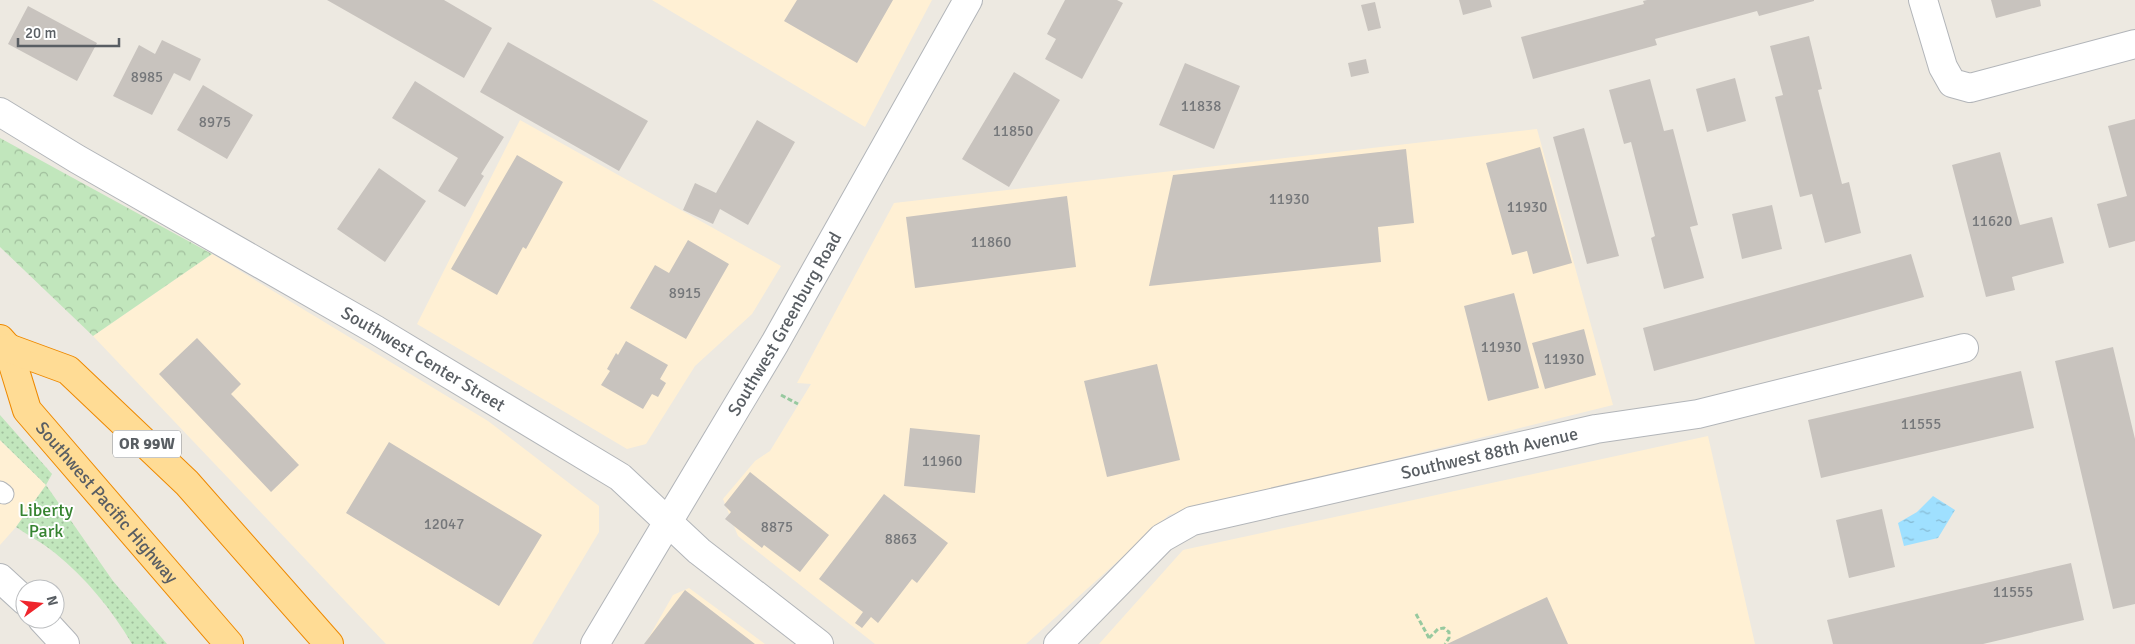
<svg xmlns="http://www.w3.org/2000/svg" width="2135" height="644" viewBox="0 0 2135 644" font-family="Signika,sans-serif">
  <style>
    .commercial { fill: #fff0d4 }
    .green { fill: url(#green-dots) }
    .forest { fill: url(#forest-crowns) }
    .water { fill: url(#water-ripples) }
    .building { fill: #c8c3be }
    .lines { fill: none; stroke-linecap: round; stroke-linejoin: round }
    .service-casing { stroke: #b2b5b9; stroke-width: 21 }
    .minor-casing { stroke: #b2b5b9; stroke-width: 30 }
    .tertiary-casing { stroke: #b2b5b9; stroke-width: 30 }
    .trunk-casing { stroke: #ee8900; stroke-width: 30 }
    .path { stroke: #97c99f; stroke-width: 3; stroke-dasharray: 5 2.5; stroke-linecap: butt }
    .service { stroke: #fff; stroke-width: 19 }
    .minor { stroke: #fff; stroke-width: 28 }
    .tertiary { stroke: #fff; stroke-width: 28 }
    .trunk { stroke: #ffdc95; stroke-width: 28 }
    .labels { text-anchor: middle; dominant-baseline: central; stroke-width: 4; stroke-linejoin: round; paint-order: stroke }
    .number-label { font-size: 15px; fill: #75777a }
    .shield { fill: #fff; stroke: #8b8e92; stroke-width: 1 }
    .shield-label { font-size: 16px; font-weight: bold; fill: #595e63 }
    .street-label { font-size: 18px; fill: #595e63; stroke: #fff }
    .park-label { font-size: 18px; fill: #368330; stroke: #fff }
  </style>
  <defs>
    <pattern id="green-dots" width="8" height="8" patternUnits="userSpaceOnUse" patternTransform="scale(1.25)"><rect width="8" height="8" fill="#c1e6bc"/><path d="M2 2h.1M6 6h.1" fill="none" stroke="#a0be9c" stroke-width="1.8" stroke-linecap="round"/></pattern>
    <pattern id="forest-crowns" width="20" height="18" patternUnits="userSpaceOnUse" patternTransform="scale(1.25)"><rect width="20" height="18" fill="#c1e6bc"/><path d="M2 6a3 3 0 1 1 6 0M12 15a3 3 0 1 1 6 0" fill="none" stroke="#a0be9c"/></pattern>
    <pattern id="water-ripples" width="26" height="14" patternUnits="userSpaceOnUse" patternTransform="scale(1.25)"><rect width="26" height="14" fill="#9fe0ff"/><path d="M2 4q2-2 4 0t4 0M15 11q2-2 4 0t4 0" fill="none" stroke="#85b9d2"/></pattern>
  </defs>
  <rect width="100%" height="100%" fill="#ede9e1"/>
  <path class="commercial" d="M652 0H932L865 127Z
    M520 120 781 266 752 314 695 366 646 444 627 449 417 324Z
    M1537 129 1613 405 1169 515 1026 644H875L738 536 723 499 755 461 770 451 811 384 797 383 894 203Z
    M212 254 488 421 599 506V532L532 644H386L93 336Z
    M1708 436 1755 644H1099L1183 550Z
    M0 440 46 485 16 527 0 545Z
    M689 588 765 644H645L673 595Z"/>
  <path class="green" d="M0 415 52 474 46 485 113 581 167 644H132C112 610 86 578 55 553 43 543 29 536 16 527L46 485 0 440Z"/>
  <path class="forest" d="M0 138 212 254 93 336 0 247Z"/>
  <path class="water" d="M1933 496 1955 510 1938 538 1904 546 1898 523 1917 512Z"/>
  <path class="building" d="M327 0H444L492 28 464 78Z
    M797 0H893L857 63 784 21Z
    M1065 0H1117L1123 3 1082 79 1045 59 1056 39 1047 34Z
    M1459 0H1490L1492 7 1463 15Z
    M1647 0H1814V1L1759 16 1757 11 1655 39 1657 45 1533 79 1521 37 1644 4 1643 1Z
    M1991 0H2040L2041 6 1996 18Z
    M1375 2 1381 28 1368 31 1361 5Z
    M28 6 97 43 77 81 8 44Z
    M1809 36 1822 89 1818 90 1842 184 1849 182 1861 233 1825 243 1812 194 1800 197 1775 97 1783 95 1770 46Z
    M162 40 201 59 190 81 174 73 152 115 113 96 139 45 155 54Z
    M508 42 648 121 619 171 480 92Z
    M1366 59 1369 73 1351 77 1348 63Z
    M1185 63 1240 86 1214 149 1159 125Z
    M1014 72 1060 100 1009 187 962 159Z
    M1735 78 1746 121 1707 132 1696 89Z
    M1650 79 1664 131 1673 129 1698 225 1690 227 1704 278 1664 289 1651 238 1655 236 1631 142 1624 144 1609 90Z
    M415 81 504 137 481 174 484 176 465 207 438 191 458 158 392 118Z
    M203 85 253 115 227 159 177 130Z
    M2135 119V241L2109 248 2097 204 2127 196 2108 126Z
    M757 120 795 142 748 225 720 209 713 224 683 210 695 183 716 193Z
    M1584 128 1619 256 1587 264 1553 137Z
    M1540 147 1572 263 1533 274 1527 251 1512 255 1486 163Z
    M1406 149 1414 223 1378 227 1381 262 1149 286 1173 175Z
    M2000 152 2020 225 2052 217 2064 263 2012 277 2015 290 1986 297 1952 165Z
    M517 155 563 182 526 249 523 247 497 295 451 269Z
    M379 168 426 201 385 262 337 229Z
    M1067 196 1076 267 915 288 906 217Z
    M1772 205 1782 249 1742 259 1732 214Z
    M688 240 729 264 686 339 630 308 655 265 669 273Z
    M1911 254 1924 297 1654 371 1643 328Z
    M1514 293 1539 388 1488 401 1464 306Z
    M1584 329 1596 375 1545 389 1532 343Z
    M197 338 241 384 231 394 299 465 271 492 159 374Z
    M626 341 668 365 660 379 666 383 658 397 652 394 643 409 601 385 610 371 607 369 616 353 618 355Z
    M2113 347 2135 439V604L2113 609 2055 361Z
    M1157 364 1180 460 1107 477 1084 381Z
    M2021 371 2034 428 1821 478 1808 420Z
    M910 428 980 435 975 493 904 486Z
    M389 442 542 535 499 606 346 513Z
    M750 472 829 535 800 572 764 545 762 548 725 519 731 512 724 505Z
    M884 494 948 543 917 583 912 579 878 623 871 617 862 628 855 623 863 612 819 579Z
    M1882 509 1895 567 1849 578 1836 520Z
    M2071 563 2084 620 1983 644H1833L1827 620Z
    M685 590 755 644H644Z
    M1547 597 1568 644H1447Z"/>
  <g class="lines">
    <defs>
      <path id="service" d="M0 491 4 494"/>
      <g id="minor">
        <path d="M1923 0 1943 67 1952 83 1970 88 2135 44"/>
        <path id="s1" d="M0 112 77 159 376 330 620 477 699 551 819 644"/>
        <path id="s2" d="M1058 644 1162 538 1192 521 1596 429 1698 414 1964 348"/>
      </g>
      <g id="tertiary">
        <path d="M0 578 25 601"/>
        <path d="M42 619 65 644"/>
        <path id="s3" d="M595 644 775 343 968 0"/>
      </g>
      <g id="trunk">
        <path id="s4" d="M0 339 8 348 27 410 229 644"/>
        <path d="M8 348 68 370 187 483 329 644"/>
      </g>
    </defs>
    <use href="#service" class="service-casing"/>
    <use href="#minor" class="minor-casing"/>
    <use href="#tertiary" class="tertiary-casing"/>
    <use href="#trunk" class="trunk-casing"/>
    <path class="path" d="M781 395 798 404
      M1416 614 1429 638
      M1429 638 1438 629 1444 628 1449 632V638L1445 644"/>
    <use href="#service" class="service"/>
    <use href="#minor" class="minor"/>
    <use href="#tertiary" class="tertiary"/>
    <use href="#trunk" class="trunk"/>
  </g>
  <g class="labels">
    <g class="number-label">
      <text x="147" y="77">8985</text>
      <text x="1201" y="106">11838</text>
      <text x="215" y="122">8975</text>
      <text x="1013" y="131">11850</text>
      <text x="1289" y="199">11930</text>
      <text x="1527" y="207">11930</text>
      <text x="1992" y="221">11620</text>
      <text x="991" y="242">11860</text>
      <text x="685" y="293">8915</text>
      <text x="1501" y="347">11930</text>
      <text x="1564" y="359">11930</text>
      <text x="1921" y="424">11555</text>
      <text x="942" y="461">11960</text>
      <text x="444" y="524">12047</text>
      <text x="777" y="527">8875</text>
      <text x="901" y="539">8863</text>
      <text x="2013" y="592">11555</text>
    </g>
    <rect class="shield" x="113" y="430.5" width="68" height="27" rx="4"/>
    <g class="shield-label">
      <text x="147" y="444">OR 99W</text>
    </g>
    <g class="street-label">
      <text stroke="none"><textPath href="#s3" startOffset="372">Southwest Greenburg Road</textPath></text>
      <text stroke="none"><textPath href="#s1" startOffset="490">Southwest Center Street</textPath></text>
      <text stroke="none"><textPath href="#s2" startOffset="488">Southwest 88th Avenue</textPath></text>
      <text stroke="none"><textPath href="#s4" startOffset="199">Southwest Pacific Highway</textPath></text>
    </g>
    <g class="park-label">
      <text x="46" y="510">Liberty<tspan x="46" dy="21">Park</tspan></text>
    </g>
  </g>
  <g transform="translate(40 604) rotate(75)"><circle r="24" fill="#ffffff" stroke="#bdbfc1"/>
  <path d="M0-4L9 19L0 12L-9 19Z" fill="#ef252c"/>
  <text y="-8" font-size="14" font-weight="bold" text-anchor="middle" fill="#595e63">N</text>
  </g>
  <path d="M18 38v8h101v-8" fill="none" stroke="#595e63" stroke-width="2.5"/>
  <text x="25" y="38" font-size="15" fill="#595e63" stroke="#ffffff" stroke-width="4" paint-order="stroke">20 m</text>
</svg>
